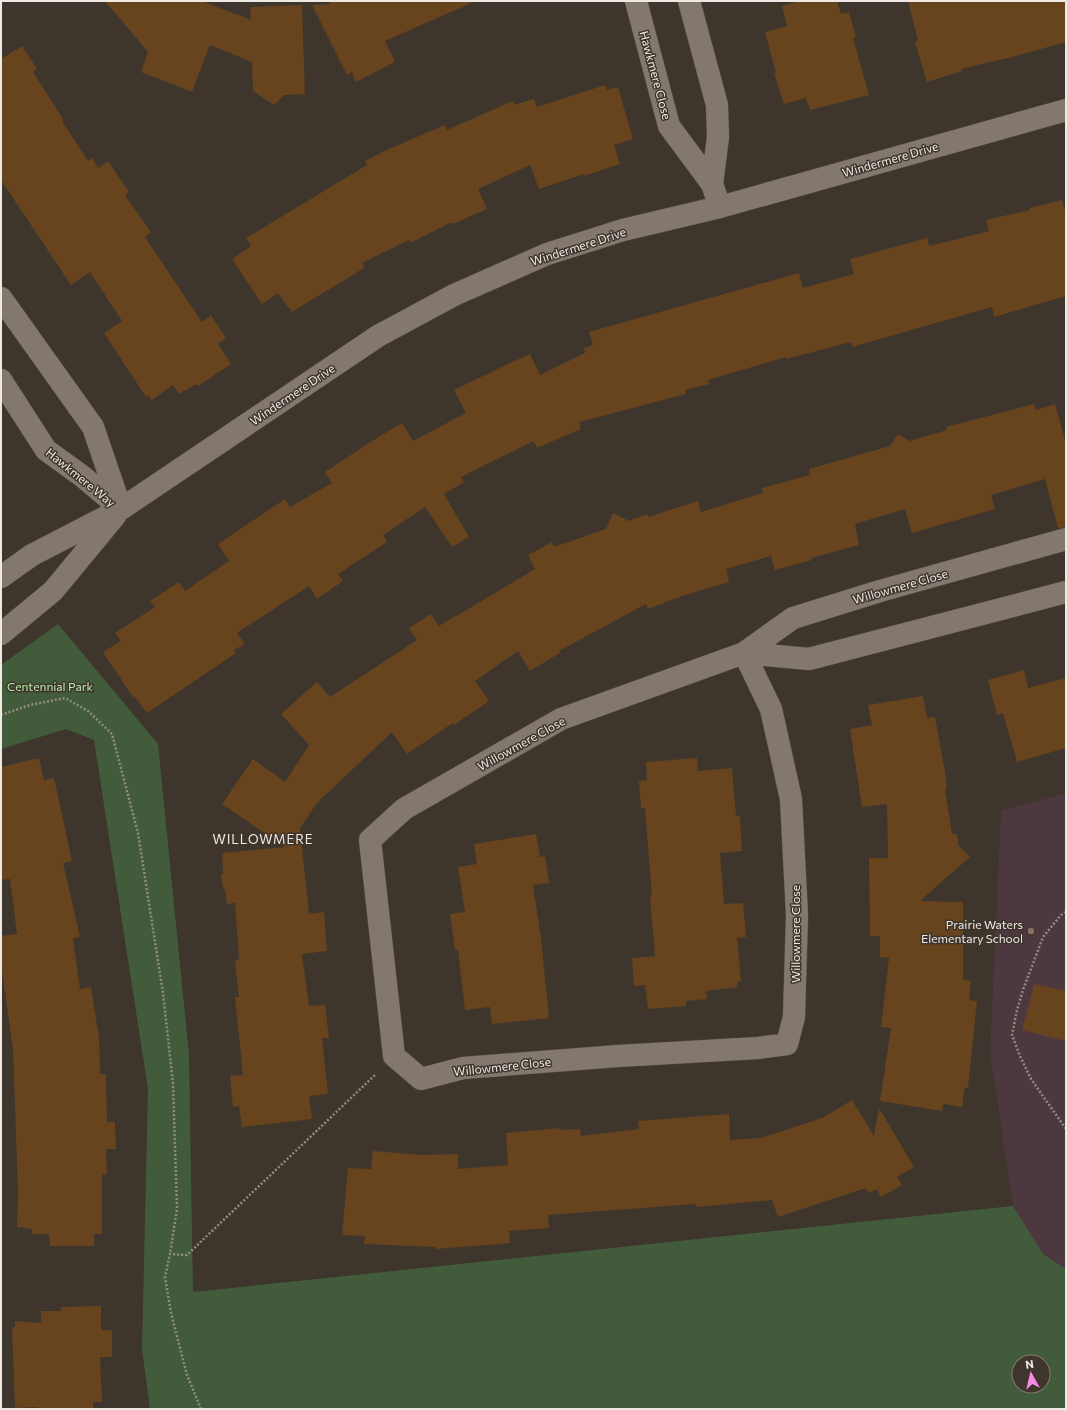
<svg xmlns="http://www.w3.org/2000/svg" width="1067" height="1410" viewBox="0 0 1067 1410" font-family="Commissioner,sans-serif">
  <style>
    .education { fill: #4c383e }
    .green { fill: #425c3b; fill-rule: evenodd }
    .building { fill: #67441e }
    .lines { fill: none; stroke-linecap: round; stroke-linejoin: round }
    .minor-casing { stroke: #5a514a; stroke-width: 23 }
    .path { stroke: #928b84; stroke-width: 2.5; stroke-dasharray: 2 2; stroke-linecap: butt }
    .minor { stroke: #82786e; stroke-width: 22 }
    .education-dot { fill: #8d6e63; stroke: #3e352c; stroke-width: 1.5 }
    .labels { text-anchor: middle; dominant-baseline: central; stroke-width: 3; stroke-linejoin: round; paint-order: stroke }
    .street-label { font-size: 12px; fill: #efe9e4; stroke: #3e352c }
    .park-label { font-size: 12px; fill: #b9ecab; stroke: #3e352c }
    .poi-label { font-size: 12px; fill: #efe9e4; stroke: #3e352c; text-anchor: end }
    .neighbourhood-label { font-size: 13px; letter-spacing: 1px; fill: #efe9e4; stroke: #3e352c }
  </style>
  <rect width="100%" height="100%" fill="#3e352c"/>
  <path class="education" d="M1066 793V1269L1043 1254 1013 1206 990 1052 1001 811Z"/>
  <path class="green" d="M58 624 158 744 189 1055 193 1292 1013 1206 1043 1254 1066 1269V1409H150L142 1349 148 1089 94 740 66 729 1 749V665ZM1019 1362H1043V1386H1019Z"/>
  <path class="building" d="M105 1H202L251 20 250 7 302 5 305 94 284 95 274 105 253 91 252 62 210 45 192 92 141 72 148 52Z
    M329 1H476L385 41 395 62 356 82 352 72 347 75 312 5 330 4Z
    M800 1H837L841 14 849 12 856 37 853 38 869 95 810 110 806 98 784 104 774 73H776L765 32 787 26 782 6Z
    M908 1H1066V42L1012 57 961 69 962 71 927 82 915 42 918 41Z
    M22 46 37 69 33 72 63 119 62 121 88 161 92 158 98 168 108 161 129 192 125 195 151 232 145 237 163 264 202 322 211 315 226 338 218 344 231 364 198 386 196 384 179 394 173 385 152 400 148 395 146 397 104 333 122 321 90 272 71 285 1 180V59Z
    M605 85 607 90 618 87 633 139 614 145 620 164 584 176V174L539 189 530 165 478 189 487 209 453 224 452 222 410 243 409 240 362 263 364 268 292 312 278 293 262 304 232 259 251 246 246 238 367 165 365 161 389 149 445 125 447 130 513 101 514 105 534 99 537 107Z
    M1062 200 1066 215V296L994 317 992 307 852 347 851 342 786 359V357L708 380 709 384 685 390 686 394 579 422 581 429 537 448 534 441 461 477 464 482 444 494 469 537 452 547 425 507 383 535 387 542 338 574 343 581 317 599 309 586 237 633 245 644 234 650 236 653 147 713 134 696 133 697 103 652 121 641 115 633 155 607 150 601 179 582 185 591 229 561 218 544 285 499 290 507 332 483 325 472 372 441 402 423 413 441 466 413 454 390 508 364 530 354 540 375 585 353 584 348 593 345 589 332 799 273 803 288 854 274 850 259 927 238 929 246 989 231 986 220 1030 210V208Z
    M1034 404 1036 410 1055 404 1066 444V527L1058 528 1045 479 991 495 995 509 912 533 905 509 855 524 859 545 811 558 812 560 775 570 771 556 726 569 729 582 682 596 648 609 646 604 559 651 560 653 530 671 518 651 475 681 489 701 454 725 453 723 407 754 392 732 317 803 300 828 309 914 324 912 327 951 302 954 309 1006 325 1005 329 1038H322L328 1094 309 1096 312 1119 242 1127 239 1106 233 1107 230 1076 243 1075 235 997H239L235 962 239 958 235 903 227 904 225 890 223 887 221 876 223 873 222 853 285 847 222 804 253 759 285 782 309 745 281 714 317 682 330 697 417 640 409 628 431 614 439 626 455 616V617L535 569 528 555 552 542 554 547 606 529 613 513 629 521 647 514 648 517 698 501 701 512 763 493 762 488 810 475 809 469 890 446 898 434 910 441 947 430 946 427Z
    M1024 670 1028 688 1066 678V748L1017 762 1003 713 997 715 988 680Z
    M923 696 927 718 935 717 944 766 947 788 945 789 952 834H957L958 845 970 857 920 901 963 902V980L971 981 969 1000 977 1001 968 1088 965 1087 962 1107 943 1104 942 1111 880 1101 891 1028 881 1027 889 958 880 957V936H870L869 858H888L887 804 862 807 850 729 872 725 868 705Z
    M39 758 44 780 54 778 72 861 63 863 80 937 73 938 80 989 91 987 99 1038 100 1074H106L107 1122H115L116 1149H106L107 1174 102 1175V1234H94V1246H50L49 1234H32V1229L17 1227 18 1193 13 1049 1 964V936L17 934 10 879 1 880V767Z
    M697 758 698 771 732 768 736 816H740L742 851 720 853 724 904 743 903 746 937 737 938 741 981 737 982 738 987 706 991 707 999 686 1001V1006L648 1009 645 985 634 986 632 958 655 956 650 897H652L645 808H641L639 781 647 780 646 762Z
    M536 834 540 857 545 856 549 883 533 885 541 938 549 1018 492 1024 490 1007 465 1010 458 950H455L450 914 465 912 458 867 477 864 474 844Z
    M1034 984 1066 991V1041L1022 1030Z
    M852 1100 874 1136 879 1108 914 1167 897 1177 902 1185 881 1197 877 1189 869 1193 866 1188 778 1217 772 1200 696 1207V1204L548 1215 549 1228 509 1231 510 1243 436 1249V1247L364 1244 365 1236 342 1235 348 1168 371 1169 373 1151 421 1155 458 1154V1169L508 1165 506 1133 560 1128V1130L580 1129 581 1136 639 1129 638 1121 729 1114 730 1140 761 1138 822 1118Z
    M101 1306V1330H112V1357H100L102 1402H93V1409H38V1407L15 1408 12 1327H15V1321L41 1323V1311H61V1307Z"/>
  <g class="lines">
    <defs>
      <path id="minor" d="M636 1 669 126 712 184 720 207
        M689 1 717 105 718 137 712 184
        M1 298 93 427 121 509
        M1 380 46 450 82 476 120 508
        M1 577 32 555 121 509 378 336 454 295 547 254 623 230 720 207 1066 110
        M1 634 53 591 115 516
        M744 653 771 709 791 799 797 915 794 1017 787 1044 758 1048 618 1056 463 1068 421 1079 394 1056 370 840 404 809 561 719 744 653 793 618 880 591 1066 539
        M744 653 809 659 1066 592"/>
    </defs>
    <use href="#minor" class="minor-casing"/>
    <path class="path" d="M1 715 30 705 65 698 88 711 112 734 138 833 163 993 173 1084 177 1209 170 1254
      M1066 912 1061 915 1043 937 1023 990 1017 1010 1012 1035 1020 1056 1031 1079 1066 1129
      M201 1409 187 1375 171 1313 165 1277 170 1254 187 1255 375 1075"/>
    <use href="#minor" class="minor"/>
  </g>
  <circle class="education-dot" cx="1031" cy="931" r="4"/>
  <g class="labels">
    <g class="street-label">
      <text transform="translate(656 75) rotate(75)">Hawkmere Close</text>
      <text transform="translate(890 159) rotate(-16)">Windermere Drive</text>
      <text transform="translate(578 246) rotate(-18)">Windermere Drive</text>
      <text transform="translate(292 394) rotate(-34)">Windermere Drive</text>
      <text transform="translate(81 477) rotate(39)">Hawkmere Way</text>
      <text transform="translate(900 586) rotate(-16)">Willowmere Close</text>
      <text transform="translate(521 743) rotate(-29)">Willowmere Close</text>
      <text transform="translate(795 934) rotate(-90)">Willowmere Close</text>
      <text transform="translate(502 1066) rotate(-6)">Willowmere Close</text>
    </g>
    <g class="park-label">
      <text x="50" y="686">Centennial Park</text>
    </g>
    <g class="poi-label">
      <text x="1023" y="924">Prairie Waters<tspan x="1023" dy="14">Elementary School</tspan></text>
    </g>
    <g class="neighbourhood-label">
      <text x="263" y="839">WILLOWMERE</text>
    </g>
  </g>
  <rect width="1067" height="1410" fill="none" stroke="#efe9e4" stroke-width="4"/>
  <g transform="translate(1031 1374) rotate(352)"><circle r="19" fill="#3e352c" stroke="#857d76"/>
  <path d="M0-3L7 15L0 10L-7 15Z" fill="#f888ea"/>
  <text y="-6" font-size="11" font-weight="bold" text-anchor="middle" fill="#efe9e4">N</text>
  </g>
</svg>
